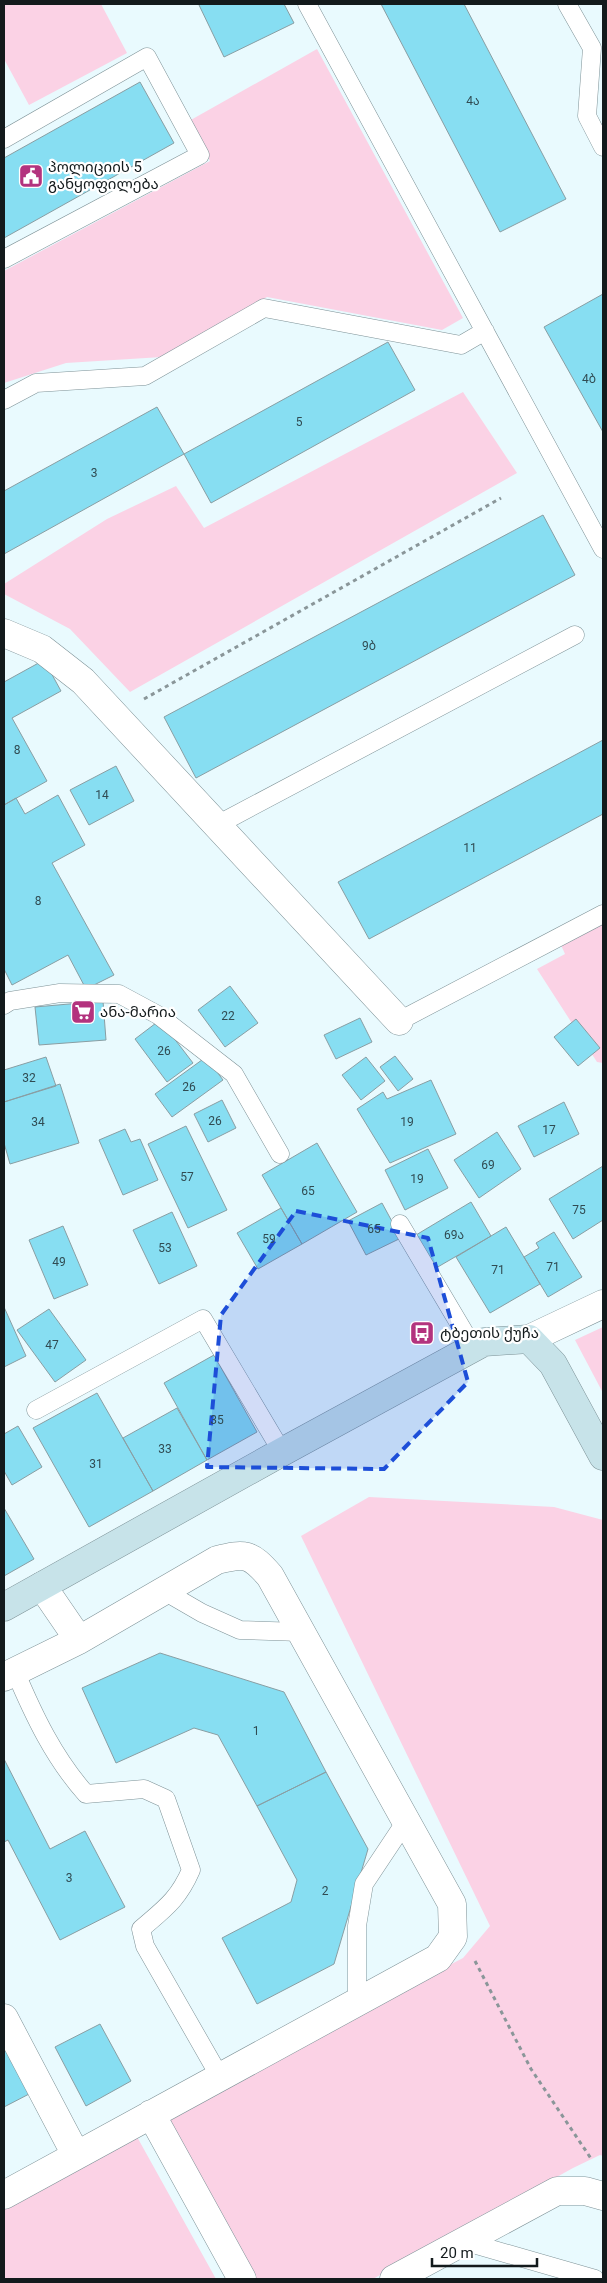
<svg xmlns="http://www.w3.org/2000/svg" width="607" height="2283" viewBox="0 0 607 2283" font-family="Roboto,'Noto Sans Georgian',sans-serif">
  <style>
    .green { fill: #fbd2e5 }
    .building { fill: #87def2; stroke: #899ea3 }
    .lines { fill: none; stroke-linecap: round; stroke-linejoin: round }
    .lane-casing { stroke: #7e9297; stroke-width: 19 }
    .street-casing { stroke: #7e9297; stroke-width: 29 }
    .secondary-casing { stroke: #7e9297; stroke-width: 29 }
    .path { stroke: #8a9699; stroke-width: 3; stroke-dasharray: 4 4; stroke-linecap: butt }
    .lane { stroke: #fff; stroke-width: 18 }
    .street { stroke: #fff; stroke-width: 28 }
    .secondary { stroke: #c7e3e9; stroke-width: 28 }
    .marked { fill: #1d4ed8; fill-opacity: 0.2; stroke: #1d4ed8; stroke-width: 4; stroke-dasharray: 10 6; stroke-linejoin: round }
    .labels { text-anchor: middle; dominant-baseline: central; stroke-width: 4.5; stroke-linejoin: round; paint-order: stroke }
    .number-label { font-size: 12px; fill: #304b52 }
    .poi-label { font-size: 15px; fill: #131a1c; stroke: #fff; text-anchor: start }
  </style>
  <rect width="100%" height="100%" fill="#e9fafe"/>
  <path class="green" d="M4 4H101L127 53 29 105 4 59Z
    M317 49 463 318 442 330 267 297 162 357 66 363 4 383V271L210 161 189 121Z
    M463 392 517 473 130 692 70 629 4 594V584L107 519 176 486 204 528Z
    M603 923V1063L597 1062 537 969 565 954 561 945Z
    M603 1327V1393L575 1340Z
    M369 1497 554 1507 603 1520V2156L600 2155 573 2168 373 2279H252L163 2115 463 1958 490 1926 301 1536Z
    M136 2135 216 2279H4V2208Z"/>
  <path class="building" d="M201 4H284L294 23 224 57 199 5Z
    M381 4H464L566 199 500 232Z
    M140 82 174 143 4 238V158Z
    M603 294V432L544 327Z
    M388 342 415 390 211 503 184 454Z
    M157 407 184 454 4 554V491Z
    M543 515 575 575 196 778 164 717Z
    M44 660 61 691 12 718 47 781 4 805V682Z
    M603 740V814L369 939 338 882Z
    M116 766 134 801 89 825 70 790Z
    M58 795 85 845 52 863 114 975 86 989 68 955 12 985 4 969V805L16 798 25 814Z
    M230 986 258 1023 225 1047 198 1010Z
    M103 1001 106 1040 39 1045 35 1007Z
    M360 1018 372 1042 336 1059 324 1035Z
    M576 1019 600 1048 578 1066 554 1037Z
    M160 1020 193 1063 167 1082 135 1039Z
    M395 1056 413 1079 398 1091 380 1067Z
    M46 1057 56 1086 4 1102V1070Z
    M206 1057 223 1080 172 1117 155 1094Z
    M366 1057 385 1081 361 1100 342 1075Z
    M431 1080 456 1134 390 1163 357 1109 383 1092 387 1099Z
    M60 1084 79 1143 10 1164 4 1143V1102Z
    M222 1100 236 1128 208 1142 194 1114Z
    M564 1102 579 1134 534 1157 518 1126Z
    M186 1126 227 1210 188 1228 148 1144Z
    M125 1129 131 1142 140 1139 158 1180 123 1195 99 1140Z
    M497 1132 521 1169 479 1198 454 1160Z
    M317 1143 357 1212 302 1244 262 1175Z
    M428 1149 448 1188 405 1210 385 1170Z
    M603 1166V1220L573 1239 549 1199Z
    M471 1202 491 1236 436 1268 416 1235Z
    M382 1203 401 1238 366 1255 348 1221Z
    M281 1208 302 1244 258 1269 237 1233Z
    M172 1212 197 1266 159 1284 133 1230Z
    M63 1226 88 1285 54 1299 29 1240Z
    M506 1227 540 1284 490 1313 456 1257Z
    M554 1232 582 1277 548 1297 524 1257 539 1248 536 1243Z
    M4 1307 26 1356 4 1367Z
    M49 1309 86 1360 55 1382 17 1330Z
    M214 1355 257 1432 207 1460 164 1383Z
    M97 1393 153 1491 89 1527 33 1428Z
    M177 1408 207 1460 153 1491 123 1438Z
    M18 1426 42 1467 12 1485 4 1471V1434Z
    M4 1508 34 1559 4 1576Z
    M160 1653 284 1692 326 1772 257 1806 218 1735 194 1728 116 1763 82 1688Z
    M4 1759 50 1849 85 1831 125 1907 60 1940 8 1840 4 1842Z
    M326 1772 368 1849 334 1964 257 2004 222 1938 291 1902 297 1880 257 1806Z
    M100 2024 131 2081 86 2106 55 2047Z
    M4 2041 31 2093 4 2107Z"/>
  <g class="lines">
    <defs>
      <path id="lane" d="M307 4 603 549
        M567 4 592 48 587 116 603 147
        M4 139 147 57 200 155 4 259
        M4 400 36 383 145 376 264 308 461 345 485 331
        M217 825 575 635
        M4 1005 10 1001 60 993 119 994 158 1015 234 1074 280 1154
        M399 1021 603 914
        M400 1224 473 1347
        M36 1410 203 1319 282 1452
        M164 1591 202 1613 240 1630 301 1632
        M15 1671C34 1716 54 1758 86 1794L144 1789 166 1799 191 1870C178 1900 164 1909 141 1929L145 1946 220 2077
        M357 2002V1926L364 1884 406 1821
        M463 2241 595 2279"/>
      <path id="street" d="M4 633 42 649 83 681 399 1021
        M529 1339 603 1304
        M42 1586 79 1640
        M4 1677 79 1640 217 1560C245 1553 250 1553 270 1576L452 1904 453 1937 438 1958 4 2195
        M4 2018 76 2155
        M151 2114 242 2279
        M394 2279 557 2191H585L603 2196"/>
      <path id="secondary" d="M4 1607 282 1452 484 1342 529 1339 553 1364 603 1456"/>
    </defs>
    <use href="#lane" class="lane-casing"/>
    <use href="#street" class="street-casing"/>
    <use href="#secondary" class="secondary-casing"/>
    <path class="path" d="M144 699 501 498
      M475 1961 531 2069 592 2160"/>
    <use href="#lane" class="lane"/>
    <use href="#street" class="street"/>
    <use href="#secondary" class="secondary"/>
  </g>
  <path class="marked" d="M296 1211 428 1238 468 1382 384 1469 207 1467 221 1315Z"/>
  <defs>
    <symbol id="civic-square" viewBox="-11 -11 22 22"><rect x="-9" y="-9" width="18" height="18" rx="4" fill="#b3337e" stroke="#fff"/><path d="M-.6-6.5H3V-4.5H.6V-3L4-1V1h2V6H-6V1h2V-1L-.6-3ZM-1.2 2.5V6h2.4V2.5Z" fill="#fff"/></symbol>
    <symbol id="supermarket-square" viewBox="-11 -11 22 22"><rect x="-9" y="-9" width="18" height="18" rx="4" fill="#b3337e" stroke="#fff"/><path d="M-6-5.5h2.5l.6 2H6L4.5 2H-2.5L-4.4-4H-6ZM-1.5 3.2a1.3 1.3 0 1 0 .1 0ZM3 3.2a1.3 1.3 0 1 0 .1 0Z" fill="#fff"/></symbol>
    <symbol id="bus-square" viewBox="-11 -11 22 22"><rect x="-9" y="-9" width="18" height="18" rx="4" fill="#b3337e" stroke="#fff"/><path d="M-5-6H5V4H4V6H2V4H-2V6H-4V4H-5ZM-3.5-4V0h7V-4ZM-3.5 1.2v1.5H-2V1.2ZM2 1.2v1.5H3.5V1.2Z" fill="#fff"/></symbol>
  </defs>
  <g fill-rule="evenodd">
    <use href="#civic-square" x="17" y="162" width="28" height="28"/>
    <use href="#supermarket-square" x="69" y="998" width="28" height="28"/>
    <use href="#bus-square" x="408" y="1319" width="28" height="28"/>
  </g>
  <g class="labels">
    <g class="number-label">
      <text x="473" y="101">4ა</text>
      <text x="589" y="379">4ბ</text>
      <text x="299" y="422">5</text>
      <text x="94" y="473">3</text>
      <text x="369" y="646">9ბ</text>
      <text x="17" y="750">8</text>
      <text x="102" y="795">14</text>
      <text x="470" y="848">11</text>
      <text x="38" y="901">8</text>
      <text x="228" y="1016">22</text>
      <text x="164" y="1051">26</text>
      <text x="29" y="1078">32</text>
      <text x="189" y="1087">26</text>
      <text x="215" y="1121">26</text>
      <text x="38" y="1122">34</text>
      <text x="407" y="1122">19</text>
      <text x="549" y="1130">17</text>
      <text x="488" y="1165">69</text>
      <text x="187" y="1177">57</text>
      <text x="417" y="1179">19</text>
      <text x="308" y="1191">65</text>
      <text x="579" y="1210">75</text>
      <text x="374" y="1229">65</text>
      <text x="454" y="1235">69ა</text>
      <text x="269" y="1239">59</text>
      <text x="165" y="1248">53</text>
      <text x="59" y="1262">49</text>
      <text x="553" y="1267">71</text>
      <text x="498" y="1270">71</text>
      <text x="52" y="1345">47</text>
      <text x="217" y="1420">35</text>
      <text x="165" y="1449">33</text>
      <text x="96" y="1464">31</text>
      <text x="256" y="1731">1</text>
      <text x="69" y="1878">3</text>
      <text x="325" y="1891">2</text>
    </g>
    <g class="poi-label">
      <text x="48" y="167">პოლიციის 5<tspan x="48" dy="17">განყოფილება</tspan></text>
      <text x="100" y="1012">ანა-მარია</text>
      <text x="440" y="1333">ტბეთის ქუჩა</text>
    </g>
  </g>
  <rect width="607" height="2283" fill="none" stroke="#131a1c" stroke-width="10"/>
  <path d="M432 2258v8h105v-8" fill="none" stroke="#131a1c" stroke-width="2.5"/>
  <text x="440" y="2258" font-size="15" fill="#131a1c" stroke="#ffffff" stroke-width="4" paint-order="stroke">20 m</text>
</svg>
